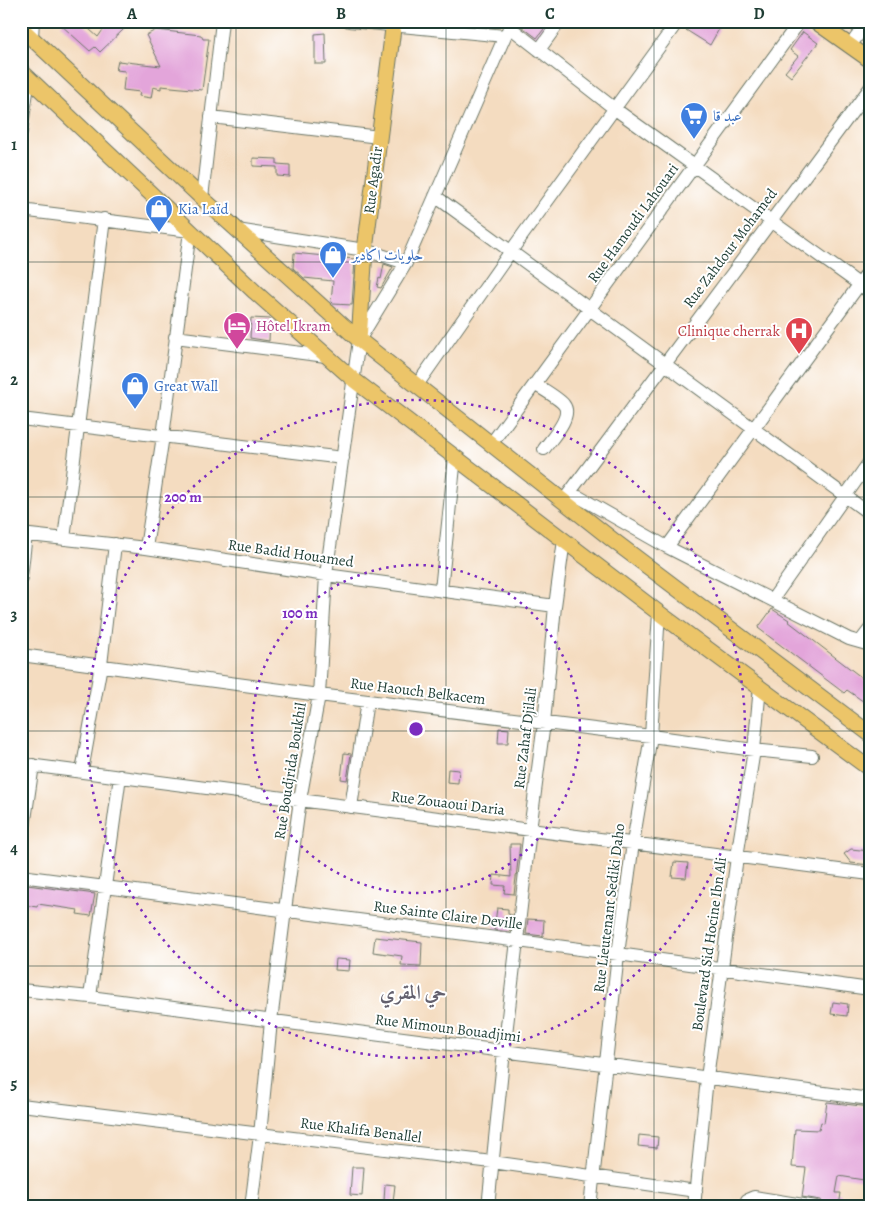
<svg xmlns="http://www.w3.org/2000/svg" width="891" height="1228" viewBox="0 0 891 1228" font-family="Alegreya,Amiri,serif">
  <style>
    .building { fill: #e3a5da }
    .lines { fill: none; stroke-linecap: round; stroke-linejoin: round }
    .minor-casing { stroke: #6a7565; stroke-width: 14 }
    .major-casing { stroke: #6a7565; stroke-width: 17 }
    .minor { stroke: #fff; stroke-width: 12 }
    .major { stroke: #ecc569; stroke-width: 15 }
    .grid { fill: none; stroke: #1f3d34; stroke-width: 1; stroke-opacity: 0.55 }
    .ring { fill: none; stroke: #7b2cbf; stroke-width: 2.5; stroke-dasharray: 2.5 5 }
    .labels { text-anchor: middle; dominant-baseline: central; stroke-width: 4; stroke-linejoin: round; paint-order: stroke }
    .shop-label { font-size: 15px; fill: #366cbe; stroke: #fff; text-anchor: start }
    .street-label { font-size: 15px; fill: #1f3d34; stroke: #fff }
    .hotel-label { font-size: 15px; fill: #b23c85; stroke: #fff; text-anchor: start }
    .health-label { font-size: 15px; fill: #be3a42; stroke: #fff; text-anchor: end }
    .district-label { font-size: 20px; font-weight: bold; fill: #64616e; stroke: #fff }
    .centre { fill: #7b2cbf; stroke: #fff; stroke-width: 2.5 }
    .ring-label { font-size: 15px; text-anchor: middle; font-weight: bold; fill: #7b2cbf; stroke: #fff; stroke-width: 4; stroke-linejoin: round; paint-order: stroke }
    .neatline { fill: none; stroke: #1f3d34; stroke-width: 2 }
    .grid-label { font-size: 16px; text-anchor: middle; font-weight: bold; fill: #1f3d34 }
  </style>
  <rect width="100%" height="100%" fill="#fff"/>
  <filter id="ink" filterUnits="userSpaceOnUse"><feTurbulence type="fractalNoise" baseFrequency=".02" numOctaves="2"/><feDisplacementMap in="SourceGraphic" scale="10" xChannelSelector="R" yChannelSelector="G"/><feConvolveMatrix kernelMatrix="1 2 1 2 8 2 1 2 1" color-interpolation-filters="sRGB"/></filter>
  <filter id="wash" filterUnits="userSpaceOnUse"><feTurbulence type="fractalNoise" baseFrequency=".0096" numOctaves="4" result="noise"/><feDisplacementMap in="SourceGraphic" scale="20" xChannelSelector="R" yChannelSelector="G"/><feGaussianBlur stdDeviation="1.12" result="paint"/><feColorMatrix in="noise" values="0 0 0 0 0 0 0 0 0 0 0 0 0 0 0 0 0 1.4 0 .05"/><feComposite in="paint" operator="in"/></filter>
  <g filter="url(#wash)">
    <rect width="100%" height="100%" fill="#f4dcc0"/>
    <g id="blocks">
      <path class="building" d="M65 21H80L98 37 109 21H113L124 29 100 52 95 47 90 51 61 25Z
        M523 21H550L537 38 521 26Z
        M691 21H706L719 29 710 45 686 30Z
        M156 30 201 35 203 39H209L202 90 161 86V89L153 87 151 98 139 96 140 92 123 90 125 71 116 70 118 61 161 66 146 35Z
        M803 32 818 43 791 77 785 72 798 56 790 50Z
        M325 33 326 64H315V34Z
        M253 158 277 159V164L290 165V177L277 176V167L253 166Z
        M294 253 355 259 352 305 333 304 331 302 333 281 304 278 293 268Z
        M384 264 393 267 381 288 377 287 379 278 381 279Z
        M251 318 270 319 269 341 250 338Z
        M772 609 789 620 788 621 870 684V706L847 690 844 693 758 628Z
        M499 728 509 729 508 743H498Z
        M344 753 351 754 347 780 341 779Z
        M448 769 459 770 458 783 447 782Z
        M510 844H520L514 894 504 893 505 886 493 885 494 875 511 877Z
        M851 849 870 851V865L851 863 844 854Z
        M674 862 688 863 686 878 672 877Z
        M27 885 95 894 91 916 77 914 78 910 38 904 37 907 24 905Z
        M497 908 508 909V914L512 915 510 932 494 930Z
        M528 919 544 920 543 936 526 934Z
        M375 937 422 942 421 966 401 965 402 956 373 952Z
        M336 959 350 960 349 971 335 970Z
        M833 1002 848 1004 847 1016 831 1014Z
        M827 1102 870 1107V1181L839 1176 836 1193H841L839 1207H824L821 1200 802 1197 806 1168 792 1167 795 1129 819 1130 821 1122 824 1123Z
        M639 1135 658 1137 657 1148 638 1146Z
        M352 1167H364L362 1196 350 1195Z
        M385 1184 395 1185 393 1202 384 1201Z"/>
    </g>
  </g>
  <g filter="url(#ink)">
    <use href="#blocks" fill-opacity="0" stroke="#6a7565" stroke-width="1"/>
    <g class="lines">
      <defs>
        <path id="minor" d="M349 21 505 36
          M511 28 615 109 870 292
          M32 37 33 21
          M850 46 868 21
          M539 50 560 21
          M211 117 379 137
          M21 132 29 78
          M435 196 870 514
          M202 198 222 21
          M21 210 190 231 163 436 146 548
          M237 230 365 250 406 263
          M175 337 326 356
          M535 384C542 389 559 398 564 405 573 417 551 439 544 449
          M417 385 511 251 678 21
          M21 419 343 458
          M491 444 800 21
          M564 500 870 88
          M564 500 579 497 667 547 849 639 870 645
          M21 534 146 548 326 575 555 606
          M64 539 104 219
          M667 547 870 270
          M21 578 26 534
          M441 590 455 457
          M772 600 870 461
          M860 642 870 629
          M21 655 319 695 651 736 754 750 812 756
          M21 764 870 874
          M82 771 101 665 115 544
          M351 807 367 701
          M21 847 33 765
          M21 876 618 954 870 989
          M21 990 90 997 870 1099
          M90 997 120 776
          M21 1105 492 1162 696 1191
          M251 1207 260 1135 271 1021 285 910 300 800 319 695 326 575 359 340 406 263 505 36 513 21
          M488 1207 504 1051 530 830 544 723 555 606 564 540
          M590 1207 618 954 633 843 651 736 659 613
          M694 1207 707 1078 737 857 754 750 760 687
          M744 1207 747 1200 754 1197 816 1207"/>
        <path id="major" d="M815 21 870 60
          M21 28 202 198 359 340 614 541 870 734
          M21 71 255 292 354 380 659 613 870 769
          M359 340 365 250 394 21"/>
      </defs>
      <use href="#minor" class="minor-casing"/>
      <use href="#major" class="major-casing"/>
      <use href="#minor" class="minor"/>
      <use href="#major" class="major"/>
    </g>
  </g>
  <path class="grid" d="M236 21V1207M446 21V1207M654 21V1207M21 262H870M21 497H870M21 731H870M21 966H870"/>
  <g class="ring">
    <circle cx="416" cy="729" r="164"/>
    <circle cx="416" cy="729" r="329"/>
  </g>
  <defs>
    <symbol id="supermarket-pin" viewBox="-11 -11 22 30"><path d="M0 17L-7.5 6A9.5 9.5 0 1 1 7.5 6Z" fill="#3f7fe0" stroke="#fff"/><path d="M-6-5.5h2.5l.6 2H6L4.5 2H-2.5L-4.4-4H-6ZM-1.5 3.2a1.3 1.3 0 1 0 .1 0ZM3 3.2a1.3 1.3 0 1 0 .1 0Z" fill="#fff"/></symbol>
    <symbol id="shop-pin" viewBox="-11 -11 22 30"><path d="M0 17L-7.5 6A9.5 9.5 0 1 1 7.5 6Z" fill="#3f7fe0" stroke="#fff"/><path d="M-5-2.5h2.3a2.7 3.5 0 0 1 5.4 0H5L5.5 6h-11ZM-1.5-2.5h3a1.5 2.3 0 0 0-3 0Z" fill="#fff"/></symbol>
    <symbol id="hotel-pin" viewBox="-11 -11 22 30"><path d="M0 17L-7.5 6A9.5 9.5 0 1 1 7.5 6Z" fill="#d1479c" stroke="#fff"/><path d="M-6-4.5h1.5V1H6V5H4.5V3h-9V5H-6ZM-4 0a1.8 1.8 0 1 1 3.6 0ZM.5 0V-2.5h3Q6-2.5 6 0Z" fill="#fff"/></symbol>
    <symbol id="hospital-pin" viewBox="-11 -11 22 30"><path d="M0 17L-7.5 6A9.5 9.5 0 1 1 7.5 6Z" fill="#e0444e" stroke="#fff"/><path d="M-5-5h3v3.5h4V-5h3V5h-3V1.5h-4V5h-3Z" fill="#fff"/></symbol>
  </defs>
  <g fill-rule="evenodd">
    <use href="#supermarket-pin" x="678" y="100" width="32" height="43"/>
    <use href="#shop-pin" x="143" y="193" width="32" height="43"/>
    <use href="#shop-pin" x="317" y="239" width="32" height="43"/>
    <use href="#hotel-pin" x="221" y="310" width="32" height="43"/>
    <use href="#hospital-pin" x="783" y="315" width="32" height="43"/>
    <use href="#shop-pin" x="119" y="370" width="32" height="43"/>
  </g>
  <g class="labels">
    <g class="shop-label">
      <text x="713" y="116">عبد قا</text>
      <text x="178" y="209">Kia Laïd</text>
      <text x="352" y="255">حلويات اكادير</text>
      <text x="154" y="386">Great Wall</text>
    </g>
    <g class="street-label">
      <text transform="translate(373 180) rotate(-83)">Rue Agadir</text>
      <text transform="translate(633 223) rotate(-54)">Rue Hamoudi Lahouari</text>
      <text transform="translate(730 248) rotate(-53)">Rue Zahdour Mohamed</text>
      <text transform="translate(291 553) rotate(8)">Rue Badid Houamed</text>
      <text transform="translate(418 691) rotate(7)">Rue Haouch Belkacem</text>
      <text transform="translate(525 738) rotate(-83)">Rue Zahaf Djilali</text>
      <text transform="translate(290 771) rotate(-81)">Rue Boudjrida Boukhil</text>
      <text transform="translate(448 803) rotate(7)">Rue Zouaoui Daria</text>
      <text transform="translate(609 908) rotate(-83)">Rue Lieutenant Sediki Daho</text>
      <text transform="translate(448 915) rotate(7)">Rue Sainte Claire Deville</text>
      <text transform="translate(709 944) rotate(-82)">Boulevard Sid Hocine Ibn Ali</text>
      <text transform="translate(448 1028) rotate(7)">Rue Mimoun Bouadjimi</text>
      <text transform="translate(361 1130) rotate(7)">Rue Khalifa Benallel</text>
    </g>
    <g class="hotel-label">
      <text x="256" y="326">Hôtel Ikram</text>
    </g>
    <g class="health-label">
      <text x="780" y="331">Clinique cherrak</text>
    </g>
    <g class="district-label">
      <text x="413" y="992">حي المقري</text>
    </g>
  </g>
  <circle cx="416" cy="729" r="8" class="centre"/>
  <g class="ring-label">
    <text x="183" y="502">200 m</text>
    <text x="300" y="618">100 m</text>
  </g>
  <rect width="891" height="1228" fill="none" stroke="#fff" stroke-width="55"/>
  <rect x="28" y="28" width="836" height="1172" class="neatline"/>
  <g class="grid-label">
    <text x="132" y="19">A</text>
    <text x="341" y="19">B</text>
    <text x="550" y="19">C</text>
    <text x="759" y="19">D</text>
    <text x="14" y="150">1</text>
    <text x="14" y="385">2</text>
    <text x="14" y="620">3</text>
    <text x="14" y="854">4</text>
    <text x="14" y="1089">5</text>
  </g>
</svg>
